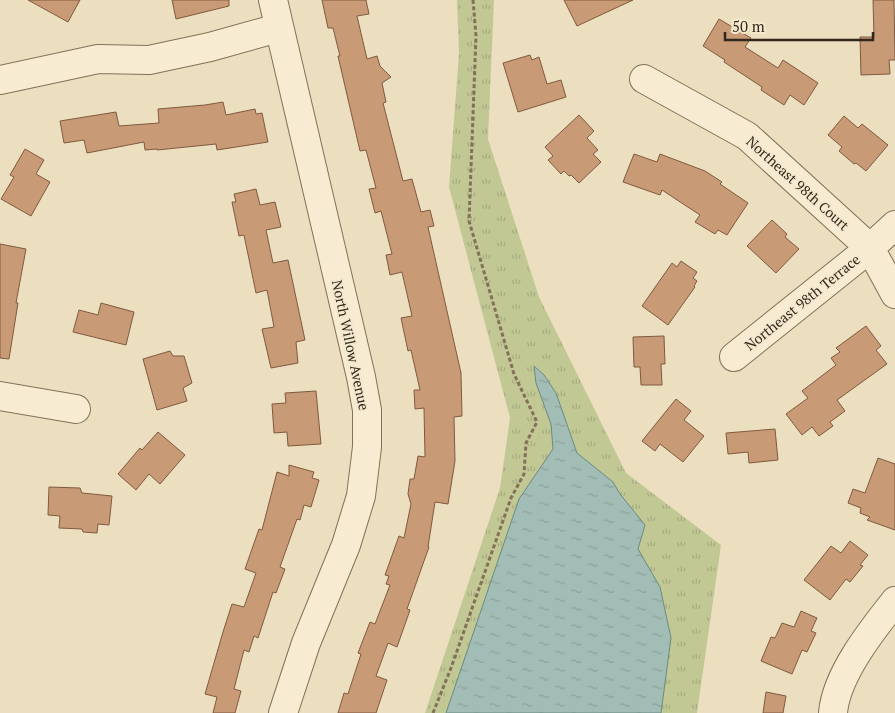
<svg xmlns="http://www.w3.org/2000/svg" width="895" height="713" viewBox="0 0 895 713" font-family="'PT Serif',serif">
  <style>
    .grass { fill: url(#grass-tufts) }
    .water { fill: url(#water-ripples); stroke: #6a8a83 }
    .building { fill: #c89a76; stroke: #805a3f }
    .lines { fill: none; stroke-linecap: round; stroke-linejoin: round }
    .minor-casing { stroke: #837058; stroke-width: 30 }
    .path { stroke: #837058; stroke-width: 3; stroke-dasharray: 4 2.5; stroke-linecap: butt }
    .minor { stroke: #f7ecd1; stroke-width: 28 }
    .labels { text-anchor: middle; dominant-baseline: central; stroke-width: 4; stroke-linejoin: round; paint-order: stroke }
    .street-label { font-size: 14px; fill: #33271c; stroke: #f3e9ce }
  </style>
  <defs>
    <pattern id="grass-tufts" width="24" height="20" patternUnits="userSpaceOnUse" patternTransform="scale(1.25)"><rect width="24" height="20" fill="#c1c894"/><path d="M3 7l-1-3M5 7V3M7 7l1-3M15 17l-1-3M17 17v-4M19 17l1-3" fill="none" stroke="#a6ac7f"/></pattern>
    <pattern id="water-ripples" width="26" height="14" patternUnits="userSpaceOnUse" patternTransform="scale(1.25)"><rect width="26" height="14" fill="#a2bdb5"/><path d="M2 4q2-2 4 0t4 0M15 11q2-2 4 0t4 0" fill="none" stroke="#8ca29b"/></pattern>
  </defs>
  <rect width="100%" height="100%" fill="#ebdfbf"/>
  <path class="grass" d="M457 0H494L488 139 539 297 626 473 721 545 697 713H425L500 488 510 418 449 187 459 53Z"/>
  <path class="water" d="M534 366 544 375 556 393 577 453 613 482 620 494 645 525 638 549 660 587 671 638 661 713H446L519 499 553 449 551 424 536 383Z"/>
  <path class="building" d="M28 0H80L68 22Z
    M172 0H229V6L176 19Z
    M322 0H366L369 14 357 16 367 59 377 56 380 66 391 77 382 83 386 102 383 103 403 181 412 179 421 212 430 210 434 226 428 227 461 373 462 416 454 417 455 461 448 504 435 502 428 547H429L407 609 410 610 397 647 388 643 376 676 387 680 376 713H338L344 693 348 694 361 654 358 653 370 622 375 624 390 585 386 584 389 576 385 575 399 536 404 538 411 504 408 494 410 479H414L418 456 425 457 424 408 415 409 414 390H420L411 350 408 351 401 318 412 316 402 272 390 275 386 255 392 254 381 211 375 213 369 189 376 188 366 150 360 151 338 56H340L333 28H328Z
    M564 0H633L577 26Z
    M873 0H894L895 60H889L890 74 861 75 860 37H874Z
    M719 19 751 38 745 47 778 68 783 60 818 83 804 105 790 95 784 105 761 90 762 87 724 62 725 60 703 46Z
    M530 55 532 60 539 57 547 84 561 80 566 97 518 112 503 63Z
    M223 102 226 115 255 109 256 114 262 113 268 142 217 150 216 144 157 150V149L145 150 144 142 87 153 84 140 64 143 60 121 116 112 119 126 159 123 158 109 205 105Z
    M579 115 594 131 587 138 598 150 593 154 601 162 579 183 571 175 569 176 564 171 561 174 548 160 553 156 545 147Z
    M844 116 858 128 862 124 888 145 866 171 856 163 854 164 839 151 842 147 828 135Z
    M25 149 44 160 36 174 50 182 31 216 1 199 14 177 10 175Z
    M634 154 657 162 660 154 705 171 722 182 720 184 748 203 727 235 718 230 715 234 695 222 700 215 662 190 660 195 623 182Z
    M256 189 260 205 275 202 281 227 266 230 273 263 288 260 305 340 296 342 298 363 271 368 262 329 274 327 267 290 256 293 244 235 239 236 232 202H236L234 194Z
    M772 220 787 234 785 237 799 249 776 273 747 246Z
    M0 244 26 249 16 303H18L9 359 0 358Z
    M681 261 697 272 693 278 697 281 694 286 695 287 668 325 642 306 672 263 677 267Z
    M101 303 134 312 126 345 73 332 79 310 98 315Z
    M866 326 881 346 876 350 887 364 837 400 845 411 830 422 833 426 819 436 812 427 802 435 786 414 808 398 802 391 836 365 831 358 840 352 836 348Z
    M664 336 665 364H661L662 385H641L640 367H634L633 337Z
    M170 351 173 356H184L192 383 183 388 187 401 157 410 143 359Z
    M316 391 321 444 288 446 287 432 274 433 272 404 286 403 285 393Z
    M676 399 691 411 684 420 704 436 683 462 660 444 655 451 642 441Z
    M775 429 778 460 749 463 748 452 728 454 726 433Z
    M158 432 185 455 160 484 149 474 136 490 118 474 140 448 142 450Z
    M878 458 895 464V530L867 520 870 517 860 513 861 508 848 503 853 489 865 493Z
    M289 465 314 472 312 478 319 480 311 507 304 505 300 520 297 519 280 567 285 569 276 593 273 592 258 638 254 636 249 652 244 650 234 689 241 691 235 713H213L217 697 205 694 223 632 232 604 244 607 256 573 245 569 259 529 262 530 277 472 289 476Z
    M49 487 80 488 82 493 112 496 109 525 98 524 97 533 83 532 82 529 59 528 60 516 48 515Z
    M850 541 868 555 860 565 863 566 850 582 846 579 830 600 804 580 831 546 841 553Z
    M801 611 817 618 811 631 816 633 807 652 802 650 792 674 761 661 771 637 775 638 782 623 794 627Z
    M766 692 786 696 783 713H763Z"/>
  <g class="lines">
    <defs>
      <path id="minor" d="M273 0 361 377 367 410V447L361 496 346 545 306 643 283 713
        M644 79 747 136 870 248 895 294
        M0 80 98 59 149 60 210 47 278 28
        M734 357 870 248 895 225
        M0 396 76 409
        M833 713C836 675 872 630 895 601"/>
    </defs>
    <use href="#minor" class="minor-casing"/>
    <path class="path" d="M433 713 451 668 511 498 524 474 526 443 537 422 514 374 469 221 476 36 473 0"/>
    <use href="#minor" class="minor"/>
  </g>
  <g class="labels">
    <g class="street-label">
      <text transform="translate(798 183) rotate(42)">Northeast 98th Court</text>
      <text transform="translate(802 302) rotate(-39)">Northeast 98th Terrace</text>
      <text transform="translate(351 345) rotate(78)">North Willow Avenue</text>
    </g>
  </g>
  <path d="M725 32v8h148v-8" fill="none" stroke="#33271c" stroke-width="2.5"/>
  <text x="732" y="32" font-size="15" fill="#33271c" stroke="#f3e9ce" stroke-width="4" paint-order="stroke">50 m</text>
</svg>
